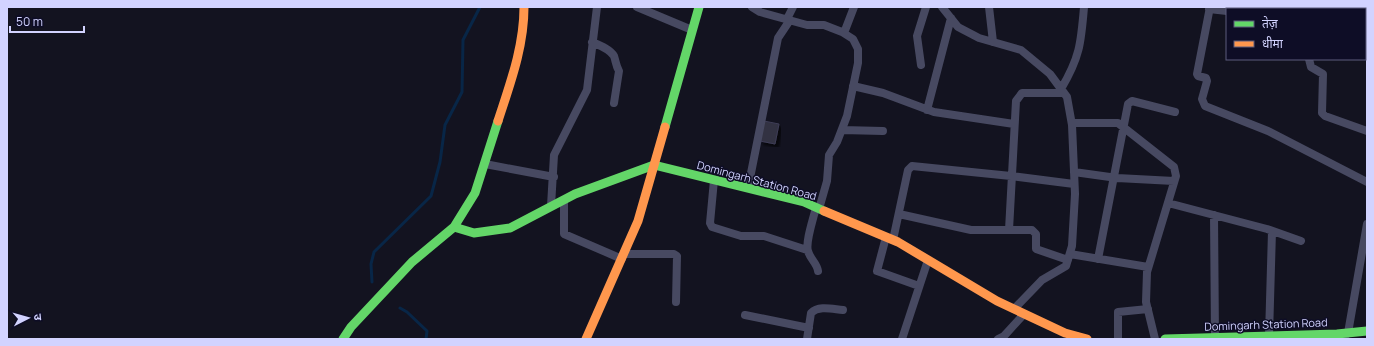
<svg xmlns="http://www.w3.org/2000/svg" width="1374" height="346" viewBox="0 0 1374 346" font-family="Manrope,'Noto Sans Devanagari',sans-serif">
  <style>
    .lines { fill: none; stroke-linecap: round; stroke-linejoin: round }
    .stream { stroke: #082647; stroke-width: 3 }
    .building { fill: #313043; stroke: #3e3d55; filter: url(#shadow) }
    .street { stroke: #474961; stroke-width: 8 }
    .fast { stroke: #63d668; stroke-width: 9 }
    .slow { stroke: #ff974d; stroke-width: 9 }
    .labels { text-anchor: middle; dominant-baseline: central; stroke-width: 3; stroke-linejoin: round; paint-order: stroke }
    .street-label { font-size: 11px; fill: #d2d3ff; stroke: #0e0d26 }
  </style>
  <defs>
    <filter id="shadow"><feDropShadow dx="3.5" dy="3.5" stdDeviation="1" flood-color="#0009"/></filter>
  </defs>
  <rect width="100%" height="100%" fill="#131320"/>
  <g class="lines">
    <path class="stream" d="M372 282 371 264 374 252 431 196 440 162 445 125 462 92 463 40 480 7
      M400 308 407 312 427 331 426 339"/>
  </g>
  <path class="building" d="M764 121 779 124 775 144 760 141Z"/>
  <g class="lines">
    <path class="street" d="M637 7 692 30
      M752 7 760 12 807 25H824L842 32 853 39 858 49V63L847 116 837 142 829 155 827 181 819 209
      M942 7 958 27 979 38 1021 50 1050 74 1067 97 1072 125 1075 194 1072 246 1066 266 1042 280 1014 309
      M989 7 993 42
      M1210 7 1197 74 1198 76 1206 78 1207 81 1202 99 1205 106 1268 131 1367 182
      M1209 9 1227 11
      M1248 9V7
      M1322 9V7
      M787 19 793 7
      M844 33 854 7
      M1365 33H1367
      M592 42C599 45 610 49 614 56 616 62 616 66 619 71L614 103
      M1309 59 1311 67 1323 74 1322 113 1325 116 1367 131
      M921 65 917 36 926 7
      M853 86 883 93 934 112 1014 124
      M1061 89C1080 57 1081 43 1084 7
      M927 110 951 18
      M1072 123H1118L1174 167 1176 176 1147 272 1146 302 1155 339
      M842 130 883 131
      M485 164 554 177
      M1074 172 1117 178 1174 181
      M714 180 710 223 712 227 741 236H764L807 250
      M748 188 778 38 790 20
      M564 200V234L622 259
      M1168 203 1267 229 1301 241
      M551 206 554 155 587 90 597 7
      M816 207C814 217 805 242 808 251 810 259 817 263 818 271
      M899 214 971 230H1032L1036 234V249L1068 260
      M1214 215 1215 338
      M1009 230 1016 101 1022 93H1064
      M886 237 877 271 919 286
      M893 240 908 170 912 166 1011 176 1074 184
      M624 254H674L677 256 676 302
      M1070 254 1148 267
      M1098 259 1128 104 1132 101 1175 112
      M745 315 809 328
      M1269 336 1272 231
      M807 339 811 313C819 305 832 309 843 310
      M902 339 928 260
      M998 339 1004 336 1024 314
      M1118 339V312L1148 309
      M1342 339 1348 333 1367 224"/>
    <path class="fast" d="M665 127 699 7
      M454 227 474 233 510 228 575 194 654 165 804 202 824 211
      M343 339 351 327 412 262 454 227 475 193 498 121
      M1165 339 1337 334 1367 331"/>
    <path class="slow" d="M498 121C510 84 524 47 524 7
      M824 211 898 242 997 301 1065 333 1087 339
      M586 339 638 221 665 127"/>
  </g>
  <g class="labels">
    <g class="street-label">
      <text transform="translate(757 180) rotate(15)">Domingarh Station Road</text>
      <text transform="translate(1266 324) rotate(-2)">Domingarh Station Road</text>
    </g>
  </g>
  <rect width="1374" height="346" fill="none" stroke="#d2d3ff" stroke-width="16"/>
  <rect x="1226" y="8" width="140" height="52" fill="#0e0d26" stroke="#5c5c7d"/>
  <rect x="1234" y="21" width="20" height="6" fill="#63d668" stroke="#5c5c7d"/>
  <text x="1262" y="28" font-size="12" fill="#d2d3ff">तेज़</text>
  <rect x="1234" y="41" width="20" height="6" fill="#ff974d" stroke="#5c5c7d"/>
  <text x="1262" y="48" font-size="12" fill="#d2d3ff">धीमा</text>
  <g transform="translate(28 318) rotate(84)" stroke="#0e0d26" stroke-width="3" paint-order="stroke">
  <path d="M0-3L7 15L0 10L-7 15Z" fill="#d2d3ff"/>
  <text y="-6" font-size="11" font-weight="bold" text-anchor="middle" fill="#d2d3ff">उ</text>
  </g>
  <path d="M10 26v6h74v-6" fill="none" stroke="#d2d3ff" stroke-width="2"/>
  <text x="16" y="26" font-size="12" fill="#d2d3ff" stroke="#0e0d26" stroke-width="3" paint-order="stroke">50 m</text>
</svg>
